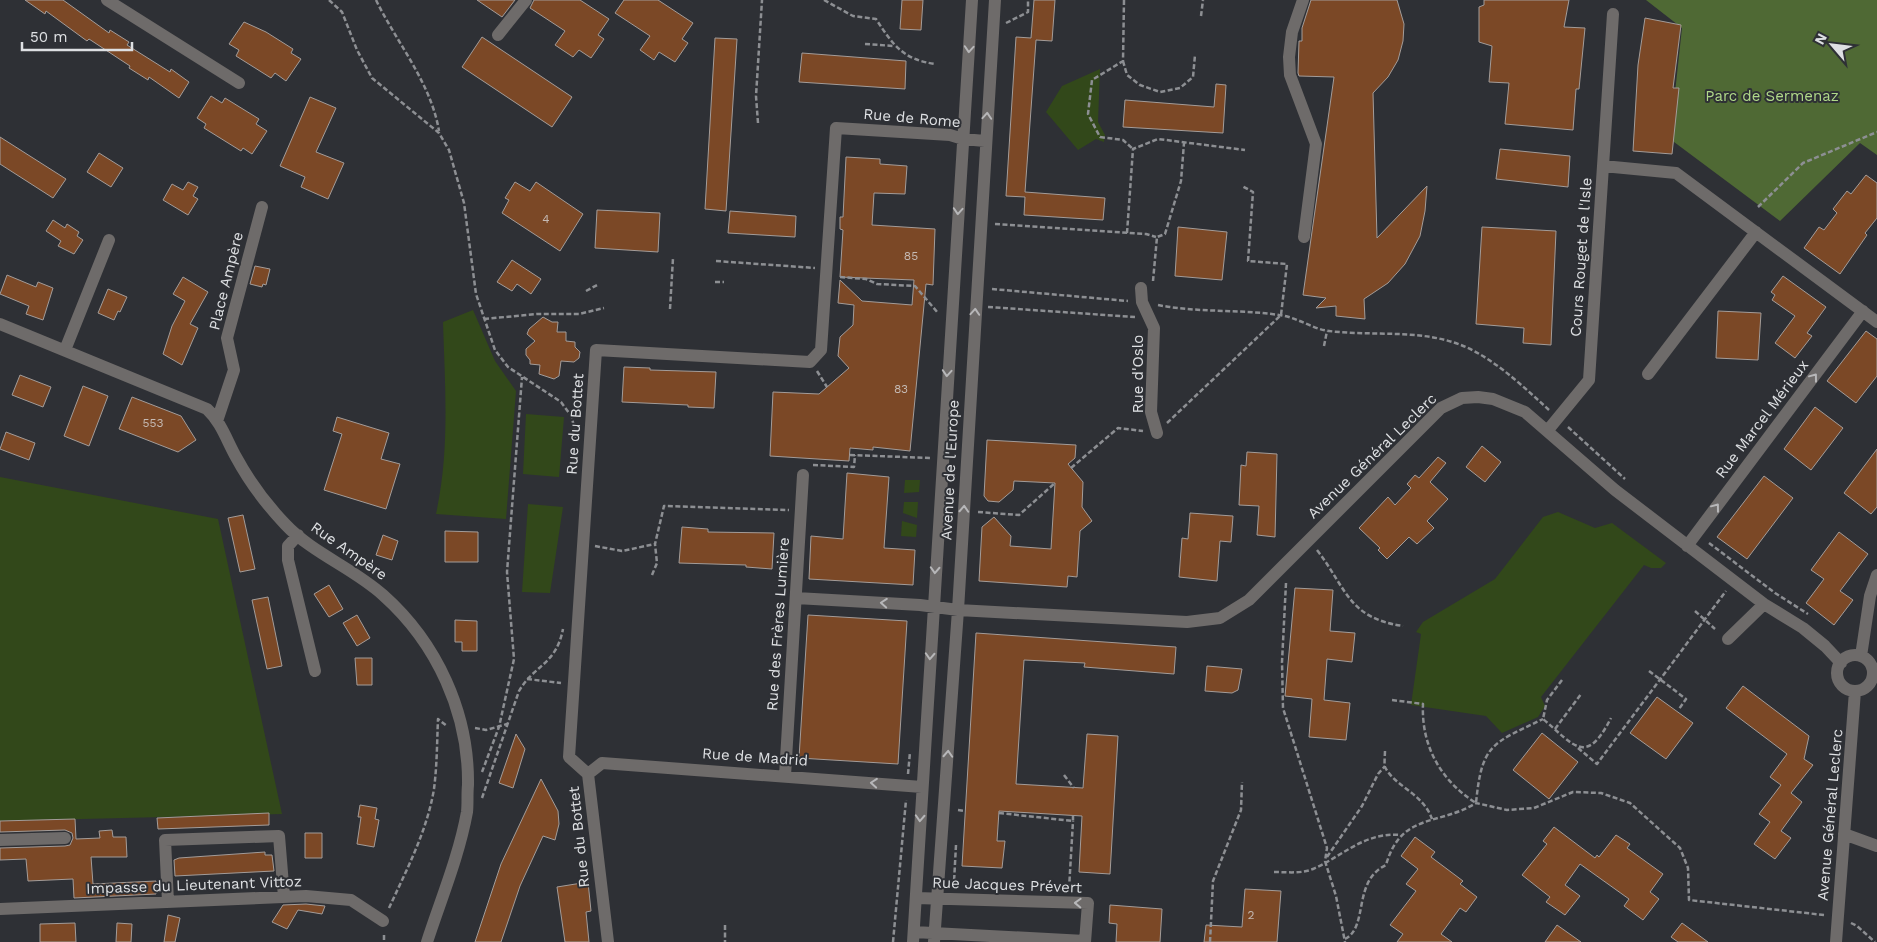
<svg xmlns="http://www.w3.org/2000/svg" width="1877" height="942" viewBox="0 0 1877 942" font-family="'Work Sans',sans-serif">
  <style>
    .green { fill: #32481a }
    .forest { fill: #4f6934 }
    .building { fill: #7b4826; stroke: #a39c99 }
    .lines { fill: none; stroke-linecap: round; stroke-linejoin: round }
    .path { stroke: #8d8f93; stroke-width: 2.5; stroke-dasharray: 5 2.5; stroke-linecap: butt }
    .minor { stroke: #6e6b6a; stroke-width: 12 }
    .oneway { stroke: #b7b7b9 }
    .labels { text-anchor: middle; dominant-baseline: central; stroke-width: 4; stroke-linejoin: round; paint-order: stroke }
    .number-label { font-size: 12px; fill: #c5bab4 }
    .park-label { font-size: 15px; fill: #b0d989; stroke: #2e3035 }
    .street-label { font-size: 15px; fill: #dee0e3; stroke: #2e3035 }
  </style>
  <rect width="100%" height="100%" fill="#2e3035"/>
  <path class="green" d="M1100 69 1098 122 1105 135 1104 142 1096 139 1078 150 1046 112 1062 86Z
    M473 310 495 361 516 391 506 519 436 514C450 450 445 387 443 322Z
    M526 414 564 417 559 477 523 474Z
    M0 477 218 519 282 814 0 821Z
    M905 480H920L919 492 904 493Z
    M904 502H918L917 518 903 513Z
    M528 504 563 507 550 593 522 592Z
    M1558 512 1595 528 1612 523 1666 563 1661 568H1651L1644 565 1541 697 1545 706 1538 717 1502 733 1486 716 1411 705 1421 634 1416 632 1423 622 1495 579 1543 517Z
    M902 521 917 525 916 537 901 536Z"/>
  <path class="forest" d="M1646 0H1877V155L1860 143 1780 221 1670 139 1682 28Z"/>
  <path class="building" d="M25 0H63L109 33 110 30 129 42 127 45 170 72 171 69 189 82 179 98 149 77 148 80 129 68 130 66 89 39 87 41 46 11 45 14Z
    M477 0H515L502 17Z
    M534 0H580L609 19 598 35 604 39 591 58 579 50 573 57 555 45 565 31 530 8Z
    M624 0H658L693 23 682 39 688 43 675 62 659 52 654 60 640 50 650 36 615 13Z
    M902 0H923L921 30 900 29Z
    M1034 0H1055L1052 41 1036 40 1025 192 1105 198 1103 220 1024 215 1025 197 1006 196 1016 37 1031 38Z
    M1311 0H1397L1404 24 1403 41 1398 60 1388 77 1373 93 1377 238 1427 186 1425 211 1420 236 1405 264 1388 283 1364 299 1365 319 1336 316V306L1316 308 1326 298 1303 295 1334 77 1299 76 1298 73 1299 41H1302V28Z
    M1484 0H1569L1564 27 1585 28 1579 89H1576L1573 130 1505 124 1509 83 1489 82 1492 46 1479 42V7L1484 5Z
    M1645 18 1681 25 1673 88H1679L1672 154 1633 151 1638 65Z
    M244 22 266 32 293 49 291 53 301 59 286 81 275 73 271 78 236 56 239 50 229 44Z
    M482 37 572 97 552 127 462 67Z
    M715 38 737 39 726 211 705 209Z
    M802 53 906 61 905 89 799 82Z
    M1216 84 1226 85 1223 133 1123 127 1125 100 1214 107Z
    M211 96 222 103 225 98 259 119 256 124 267 131 252 154 243 148 241 151 204 128 206 124 197 118Z
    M310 97 336 108 316 152 344 163 328 199 301 187 305 177 280 166Z
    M0 137 66 179 53 198 0 164Z
    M1500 149 1570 156 1568 187 1496 179Z
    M99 153 123 168 111 187 87 172Z
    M846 157 880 159V164L907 166 905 194 874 193 872 225 935 229 933 285 926 284 910 451 873 447V450L850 448 849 461 770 456 773 392 819 394 849 368 838 356 840 337 853 325 854 305 838 303 840 280 862 301 912 305 914 280 840 277 843 230 840 229V217H843Z
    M1866 175 1877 183V218L1865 233 1867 235 1840 274 1804 248 1819 227 1824 230 1837 213 1833 209 1847 191 1851 194Z
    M188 182 198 187 193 196 198 199 188 215 163 200 172 184 183 190Z
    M515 182 530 191 536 182 583 214 560 251 502 213 509 200 505 198Z
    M597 210 660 213 658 252 595 248Z
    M730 211 796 216 795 237 728 233Z
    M53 220 65 228 67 224 79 232 77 236 83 240 74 254 58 246 61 241 46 231Z
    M1178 227 1227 232 1222 280 1175 276Z
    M1482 227 1556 231 1551 345 1523 343 1524 328 1476 324Z
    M512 260 541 279 531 294 517 284 512 291 497 282Z
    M255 266 270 269 266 285 263 284 262 287 250 284Z
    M7 275 36 287 38 282 53 288 43 320 26 314 29 306 0 294Z
    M1783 276 1826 307 1807 333 1812 336 1795 358 1775 343 1795 316 1772 300 1775 295 1771 292Z
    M183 277 208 292 190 324 198 328 182 365 163 354 172 326 185 301 173 294Z
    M108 289 127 297 120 312 118 311 114 320 98 313Z
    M1718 311 1761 313 1758 360 1716 358Z
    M543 317 552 322H558L557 332H566V341L575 342V347L580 352 579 358 574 362 561 361 559 376 554 379 539 374 540 365 530 364V360L526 355V349L535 341 527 334 529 329Z
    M1866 331 1877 339V376L1856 403 1827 381Z
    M624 367 650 368V370L716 372 714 408 688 407V405L622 402Z
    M20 375 51 387 43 407 12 395Z
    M83 386 108 396 89 446 64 436Z
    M132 397 181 416 196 440 178 452 119 429Z
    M1815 407 1843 428 1811 470 1784 449Z
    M337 417 389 433 381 459 400 464 386 509 324 490 342 434 333 431Z
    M6 432 35 443 29 460 0 449Z
    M987 440 1076 445 1075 458 1068 464 1083 482 1082 507 1092 521 1080 531 1077 577 1068 576 1067 587 979 581 982 527 994 517 1011 536 1010 546 1051 549 1055 483 1014 481 1013 490 999 502 988 501 984 496Z
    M1482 446 1501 462 1485 482 1466 467Z
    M1877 449V507L1871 514 1844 493Z
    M1247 452 1277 454 1275 537 1257 535 1259 506 1239 505 1241 465 1246 466Z
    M1438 457 1446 463 1430 482 1448 499 1427 521 1434 528 1417 544 1409 537 1387 559 1378 550 1380 548 1359 528 1388 497 1395 505 1411 488 1407 484 1415 475 1419 478Z
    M847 473 889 477 884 548 915 550 913 585 809 579 811 536 843 539Z
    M1764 476 1793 498 1747 559 1717 537Z
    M1190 513 1233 516 1231 542 1220 541 1217 581 1179 577 1182 538 1188 539Z
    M243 515 255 569 240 572 228 518Z
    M682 527 708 529V532L774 533 772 569 746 567V565L679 563Z
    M445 531 478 532V562H445Z
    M1839 532 1868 554 1840 591 1853 600 1834 625 1806 603 1824 579 1811 570Z
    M383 535 398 541 392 560 376 555Z
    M329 585 343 609 329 617 314 594Z
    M1295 588 1333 590 1330 631 1355 633 1352 662 1327 659 1324 700 1350 703 1346 740 1309 737 1312 699 1285 696Z
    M268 597 282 666 267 669 252 600Z
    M357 615 370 638 357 646 343 623Z
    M808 615 907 621 898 764 799 758Z
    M455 620 477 621V651H462V642H455Z
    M976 633 1176 647 1174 674 1084 667 1085 663 1024 660 1016 784 1083 788 1087 734 1118 736 1110 874 1079 872 1082 816 999 811 997 841H1005L1002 868 962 866Z
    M355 658H372V685H357Z
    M1207 666 1242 669 1238 690 1232 693 1205 691Z
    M1743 686 1809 736 1804 759 1813 765 1791 793 1802 802 1781 831 1791 838 1775 859 1754 844 1770 822 1759 814 1781 785 1770 777 1787 754 1726 708Z
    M1657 697 1693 723 1666 759 1630 733Z
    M1542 733 1578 762 1549 799 1513 770Z
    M516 734 525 749 513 788 499 783Z
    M541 779 558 811 559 824 555 840 543 836 520 886 501 942H475L501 864Z
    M360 805 377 808 375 819 379 820 374 847 357 844 361 817H358Z
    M269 813V825L158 829 157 818Z
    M75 819 76 839 100 838 99 831 112 830 113 837H126L127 857H91L93 884 156 881V894L74 898 73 879 28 881 26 859 0 860V848L65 846 70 845 73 838 72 833 65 830 0 832V821Z
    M1554 827 1595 858 1597 855 1599 857 1616 835 1630 844 1627 848 1663 874 1650 892 1659 899 1643 920 1624 906 1629 899 1580 864 1565 885 1580 896 1565 915 1546 902 1550 897 1522 875 1547 844 1543 841Z
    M305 833H322V858H305Z
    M1415 837 1435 852 1431 857 1463 881 1460 884 1477 897 1466 912 1460 908 1441 934 1452 942H1397L1403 934 1390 925 1416 891 1406 884 1418 869 1401 856Z
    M265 852V855H272L274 871 175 876 174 860 179 858Z
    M588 882 591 911 586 912 589 942H565L557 887Z
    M1245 889 1281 891 1277 942H1204L1206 925 1242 927Z
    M306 904 325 906 322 914 298 910 287 929 272 922 283 905Z
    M1110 905 1162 909 1160 942H1116L1117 924 1109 923Z
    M168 915 180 918 175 942H164Z
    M75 923 76 942H40V924Z
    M117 923 132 924 131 942H116Z
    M1682 923 1708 942H1678L1671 937Z
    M1557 925 1581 942H1545Z"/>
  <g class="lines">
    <path class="path" d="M329 0 342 12 357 50 372 78 439 133 449 150 464 203 476 294 495 350 508 367 561 402 572 417 576 439
      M376 0C397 43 431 83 439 131
      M824 0 853 16 876 19C893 45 903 60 936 64
      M1124 0 1123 61 1092 80 1088 114 1100 137 1123 140 1133 149
      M1201 16 1203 0
      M1006 23 1028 12V0
      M865 44 894 46
      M1123 61 1127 75 1140 85 1160 92 1180 88 1193 77 1195 55
      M758 123 756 96 762 0
      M1758 207 1803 163 1877 132
      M995 224 1146 234 1156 237
      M1127 233 1133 149 1158 139 1245 150
      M716 261 815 268
      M840 277 866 279 877 284 915 286 938 313
      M1153 281 1157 237 1165 234 1181 181 1184 143
      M715 282H724
      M992 289 1128 301
      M586 291 599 284
      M1158 305C1198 313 1239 309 1279 315 1297 317 1312 329 1329 331 1378 337 1429 327 1474 351 1502 366 1526 389 1549 410
      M988 307 1135 317
      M670 309 673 258
      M484 319 537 314H579L604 308
      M1324 346 1327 331
      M817 371 827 387
      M1167 423 1281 315 1287 264 1248 261 1253 192 1242 186
      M1568 427 1625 479
      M850 455 930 458
      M813 465 854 467 855 455
      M1071 468 1118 428 1143 431
      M978 512 1019 515 1055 483
      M1709 543 1775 593 1808 614
      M595 546 622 551 655 544
      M1317 550C1347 589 1348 618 1403 626
      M652 575 657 563 655 544 664 506 789 510
      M1286 583 1282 662 1283 708 1327 848 1325 861 1336 896 1345 942
      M1695 611 1715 629
      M1649 671 1686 699 1679 709
      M527 679 561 683
      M1562 680 1547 700 1543 719C1574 745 1586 767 1611 718
      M1392 700 1423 704C1421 746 1441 781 1476 803 1482 743 1492 744 1543 719
      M475 728 486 730 507 724
      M1555 729 1581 694
      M1578 748 1597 764 1726 591
      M1385 751C1385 755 1384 763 1385 767 1395 787 1423 793 1432 819
      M482 772 499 727 514 659 507 572 522 377
      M908 774 910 752
      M1064 775 1074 788
      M482 798 519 691C534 665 556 665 563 629
      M958 810 965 811
      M999 813 1073 821V815
      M956 845 954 882 957 886
      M1327 857 1362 806 1378 774 1385 766
      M1274 872C1287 872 1301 874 1313 869 1343 856 1364 832 1400 835
      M1069 889 1073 821
      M389 908C407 869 427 831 434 789 437 766 437 742 438 719L447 726
      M1851 923 1857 926 1875 942
      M725 925V942
      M384 935V942
      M1345 939C1369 927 1352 881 1386 865 1401 812 1439 826 1476 803L1507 810 1534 808 1573 792 1601 793 1630 803 1680 848 1688 868 1689 900 1824 915
      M893 942 906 800
      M1210 942 1213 881 1241 810 1242 782"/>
    <path class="minor" d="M107 0 239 83
      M1303 0 1292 32 1289 57 1290 75 1316 144 1304 237
      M498 35 526 0
      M1603 166 1613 14
      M1141 288 1142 302 1154 328 1151 412 1157 433
      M0 324 207 409C221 422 227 441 236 457 249 481 266 504 285 524 312 553 353 568 383 595 437 643 469 713 468 785 467 794 468 803 467 812 459 856 441 899 427 942
      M65 350 109 240
      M1648 374 1756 232
      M217 421 234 370 227 338 262 207
      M1548 430 1589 380 1603 166 1676 173 1877 322
      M298 535 288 546V560L315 671
      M1687 546 1863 311
      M796 598 920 605 958 610 1187 622 1220 618 1249 600 1441 408 1462 398 1478 397 1493 399 1525 412 1615 490 1764 604 1803 628 1825 646 1841 663
      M1728 639 1764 604
      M1837 673a18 18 0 1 1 36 0a18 18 0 1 1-36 0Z
      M1861 656 1870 596 1877 575
      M588 774 602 763 922 787
      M785 776 803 475
      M1844 834 1877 846
      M0 840 65 838
      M916 898 1088 903 1085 942
      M168 902 165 840 279 836 284 897
      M0 909 306 896 351 900 383 921
      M914 932 1085 941
      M608 942 588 774 569 757 596 350 810 362 821 350 836 128 950 135 963 139 985 141
      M913 942 972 0
      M934 942 958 610 995 0
      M1836 942 1855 691"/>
  </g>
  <defs><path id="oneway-chevron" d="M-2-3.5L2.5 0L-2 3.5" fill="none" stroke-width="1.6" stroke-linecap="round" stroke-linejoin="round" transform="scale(1.25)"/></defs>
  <g class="oneway">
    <use href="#oneway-chevron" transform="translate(969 49) rotate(94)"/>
    <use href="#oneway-chevron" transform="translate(987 116) rotate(-86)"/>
    <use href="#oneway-chevron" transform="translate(958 211) rotate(94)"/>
    <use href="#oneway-chevron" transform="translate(975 312) rotate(-86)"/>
    <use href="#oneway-chevron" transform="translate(947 373) rotate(94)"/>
    <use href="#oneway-chevron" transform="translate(1814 377) rotate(-53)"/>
    <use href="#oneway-chevron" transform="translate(1716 507) rotate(-53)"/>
    <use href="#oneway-chevron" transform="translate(964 509) rotate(-87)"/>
    <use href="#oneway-chevron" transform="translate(935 570) rotate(93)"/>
    <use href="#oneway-chevron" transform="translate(884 603) rotate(-176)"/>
    <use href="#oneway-chevron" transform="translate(930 656) rotate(93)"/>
    <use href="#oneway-chevron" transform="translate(948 754) rotate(-87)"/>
    <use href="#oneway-chevron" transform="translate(874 783) rotate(-175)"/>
    <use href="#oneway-chevron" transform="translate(920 818) rotate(93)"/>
    <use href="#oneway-chevron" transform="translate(1078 903) rotate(-178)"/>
  </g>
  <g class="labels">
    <g class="number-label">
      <text x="546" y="219">4</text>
      <text x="911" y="256">85</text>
      <text x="901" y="389">83</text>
      <text x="153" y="423">553</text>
      <text x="1251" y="915">2</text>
    </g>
    <g class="park-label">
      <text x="1772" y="96">Parc de Sermenaz</text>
    </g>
    <g class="street-label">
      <text transform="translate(912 118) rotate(5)">Rue de Rome</text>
      <text transform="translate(1581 257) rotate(-86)">Cours Rouget de l'Isle</text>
      <text transform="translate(226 281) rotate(-76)">Place Ampère</text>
      <text transform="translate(1138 374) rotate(-90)">Rue d'Oslo</text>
      <text transform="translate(1762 419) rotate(-53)">Rue Marcel Mérieux</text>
      <text transform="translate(575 424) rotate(-86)">Rue du Bottet</text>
      <text transform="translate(1372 456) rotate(-44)">Avenue Général Leclerc</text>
      <text transform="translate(950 470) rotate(-87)">Avenue de l'Europe</text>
      <text transform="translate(349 551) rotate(35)">Rue Ampère</text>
      <text transform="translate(778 624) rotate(-86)">Rue des Frères Lumière</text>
      <text transform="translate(755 757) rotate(4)">Rue de Madrid</text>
      <text transform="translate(1830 815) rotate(-85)">Avenue Général Leclerc</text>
      <text transform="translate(579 837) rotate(-96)">Rue du Bottet</text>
      <text transform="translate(194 885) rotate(-2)">Impasse du Lieutenant Vittoz</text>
      <text transform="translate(1007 885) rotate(2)">Rue Jacques Prévert</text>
    </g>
  </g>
  <g transform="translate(1832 45) rotate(298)" stroke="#2e3035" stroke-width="4" paint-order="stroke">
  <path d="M0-4L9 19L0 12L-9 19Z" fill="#dee0e3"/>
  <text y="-8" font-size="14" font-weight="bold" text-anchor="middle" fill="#dee0e3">N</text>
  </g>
  <path d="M22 42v8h110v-8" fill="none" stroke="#dee0e3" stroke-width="2.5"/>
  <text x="30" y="42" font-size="15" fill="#dee0e3" stroke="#2e3035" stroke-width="4" paint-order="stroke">50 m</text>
</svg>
